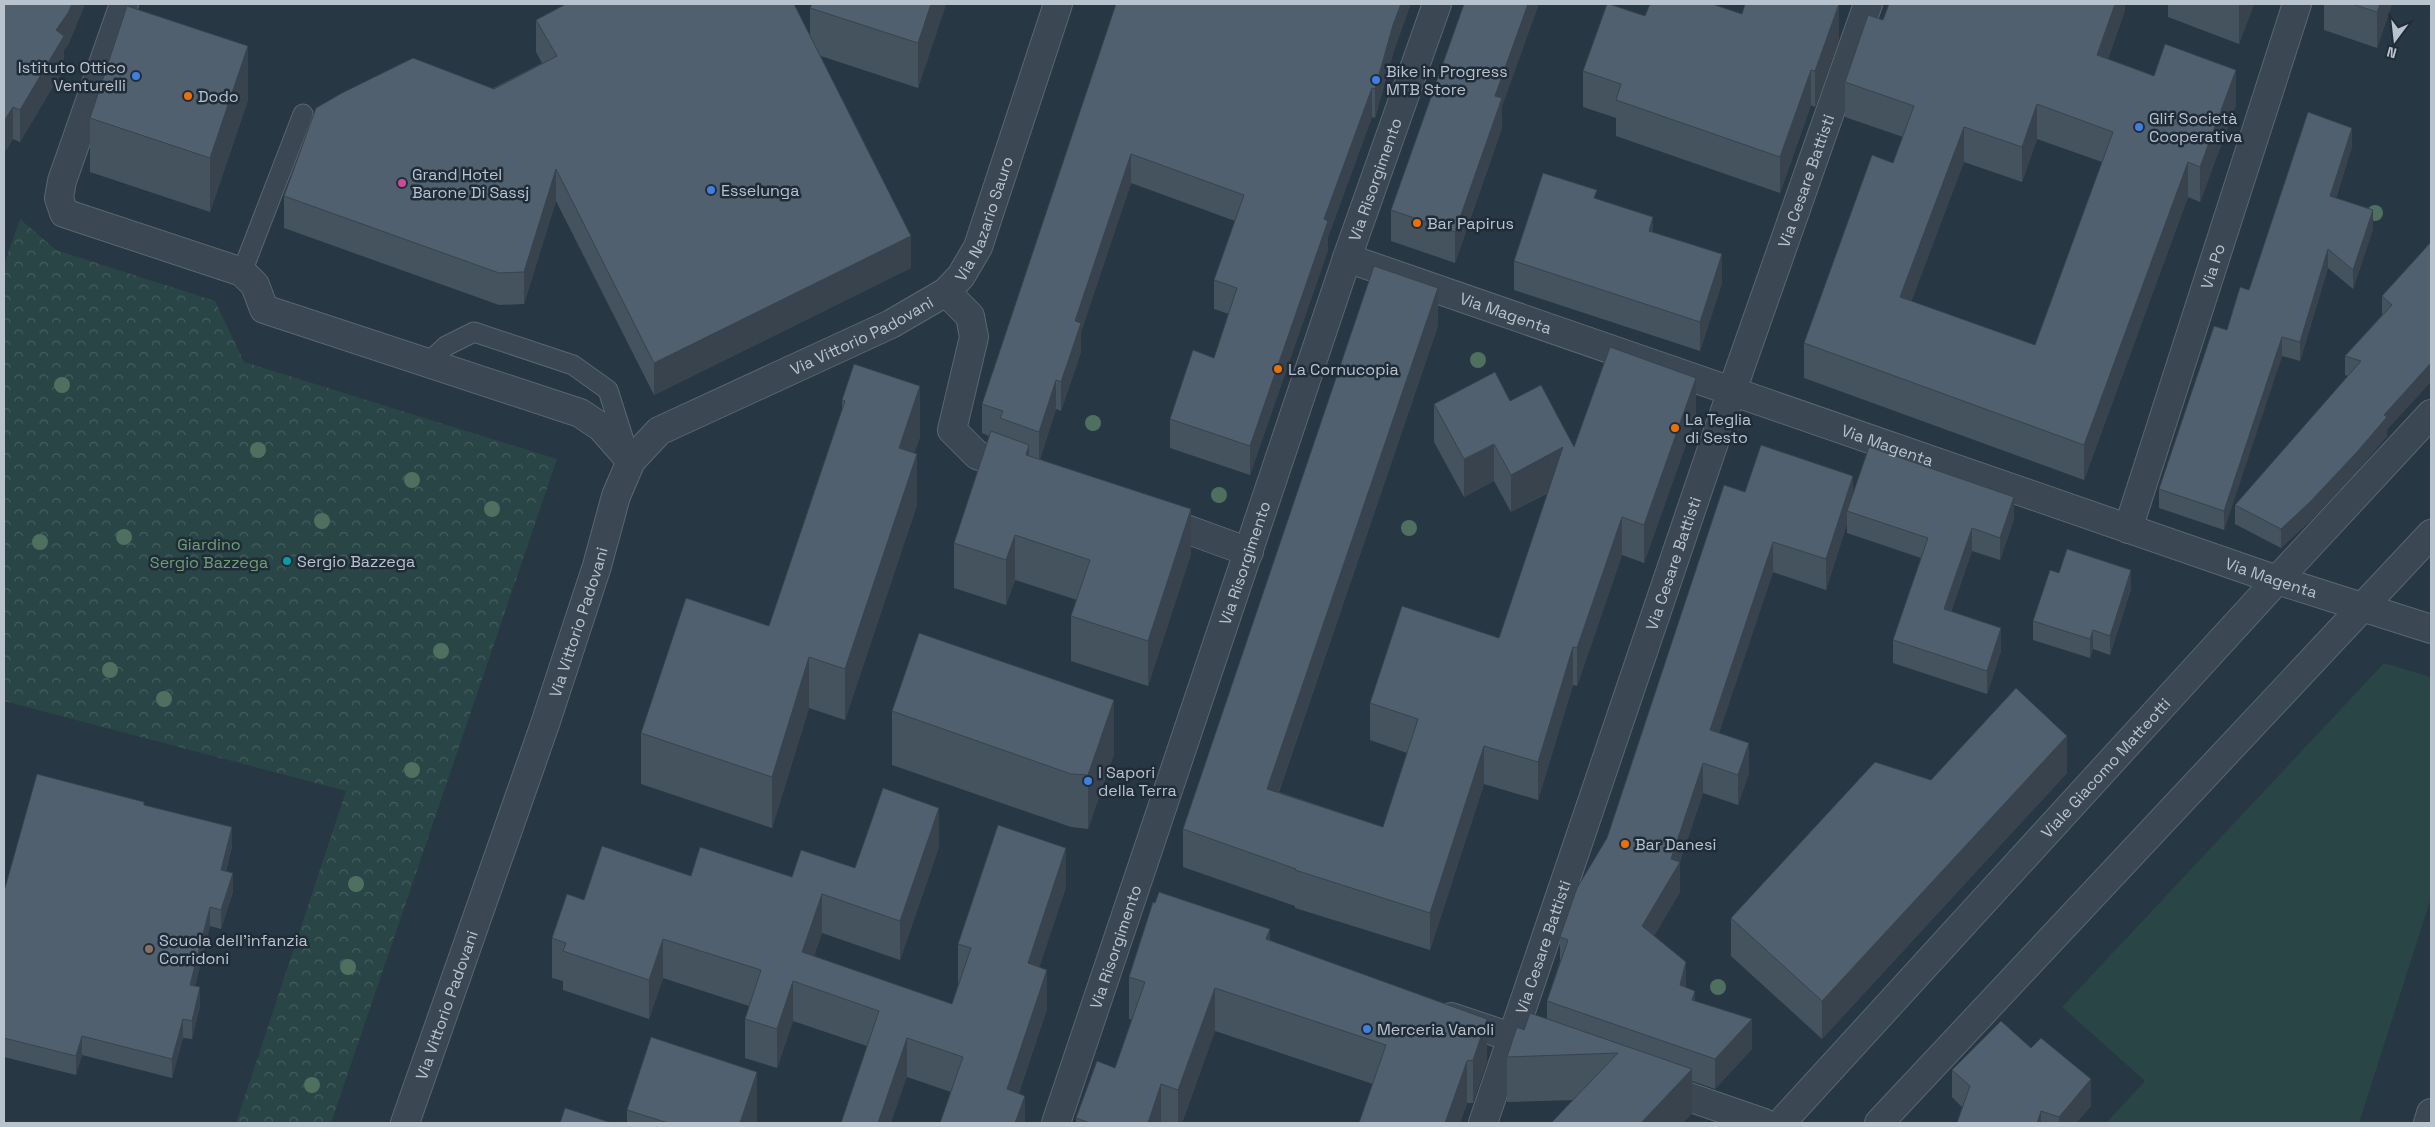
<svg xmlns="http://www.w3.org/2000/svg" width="2435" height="1127" viewBox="0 0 2435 1127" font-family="'Space Grotesk',sans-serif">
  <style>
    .park { fill: url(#park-crowns) }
    .garden { fill: #294545 }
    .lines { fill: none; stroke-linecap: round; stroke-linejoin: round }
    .lane-casing { stroke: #5a6671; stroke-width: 21 }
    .street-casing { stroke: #5a6671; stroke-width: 30 }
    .lane { stroke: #3b4854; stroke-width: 19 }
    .street { stroke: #3b4854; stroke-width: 28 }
    .tree { fill: #4f705f }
    .wall { fill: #45535f; fill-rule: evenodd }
    .shaded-wall { fill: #38434e }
    .building { fill: #50606f; stroke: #38434e; fill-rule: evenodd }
    .shop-dot { fill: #3f7fe0; stroke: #202d39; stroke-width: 2 }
    .food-dot { fill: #e8710a; stroke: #202d39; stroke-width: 2 }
    .hotel-dot { fill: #d1479c; stroke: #202d39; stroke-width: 2 }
    .culture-dot { fill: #0f9aa8; stroke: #202d39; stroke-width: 2 }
    .education-dot { fill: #8d6e63; stroke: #202d39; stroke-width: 2 }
    .labels { text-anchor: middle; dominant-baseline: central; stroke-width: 5; stroke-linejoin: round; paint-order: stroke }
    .poi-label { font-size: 16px; fill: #b9c3cd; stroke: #202d39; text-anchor: start }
    .street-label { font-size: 16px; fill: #b9c3cd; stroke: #202d39 }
    .park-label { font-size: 16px; fill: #709e75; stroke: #202d39 }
  </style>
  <defs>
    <pattern id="park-crowns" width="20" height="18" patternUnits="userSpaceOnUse" patternTransform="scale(1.25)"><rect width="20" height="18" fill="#294545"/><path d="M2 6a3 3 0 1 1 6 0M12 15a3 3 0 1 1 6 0" fill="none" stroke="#465e5f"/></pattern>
  </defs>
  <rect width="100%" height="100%" fill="#273744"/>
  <path class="park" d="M20 219 56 250 215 301 244 362 557 459 331 1123H236L346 791 4 701V265Z"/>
  <path class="garden" d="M2384 663 2431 677V898L2359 1123H2106L2145 1081 2062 1007Z"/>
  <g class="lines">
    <defs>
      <path id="lane" d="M242 272 303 114
        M429 362 446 346 474 332 573 365 608 390 628 453"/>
      <g id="street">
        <path d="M124 4 62 181 59 198 64 213 242 272 255 285 264 309 580 413 601 427 631 461"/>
        <path id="s1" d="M1347 258 2277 580 2431 629"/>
        <path d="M946 292 970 316 974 337 952 430 977 455 1017 469"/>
        <path d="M1156 518 1249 552"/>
        <path id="s2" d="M2128 529 2297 4"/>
        <path d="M1451 1017 1529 1043"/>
        <path d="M1657 1086 1764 1123"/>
        <path id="s3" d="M405 1123 545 724 597 566 616 496 631 461 659 431 891 324 946 292 961 276 978 247 1058 4"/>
        <path id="s4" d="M1056 1123 1347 258 1437 4"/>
        <path id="s5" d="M1483 1123 1720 425 1868 4"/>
        <path id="s6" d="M1781 1123 2277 580 2431 414"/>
        <path d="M1879 1123 2431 534"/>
        <path d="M2428 1123 2431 1113"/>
      </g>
    </defs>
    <use href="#lane" class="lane-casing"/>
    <use href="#street" class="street-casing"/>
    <use href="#lane" class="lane"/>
    <use href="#street" class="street"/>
  </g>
  <g class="tree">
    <circle cx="2375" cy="213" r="8"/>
    <circle cx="1478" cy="360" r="8"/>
    <circle cx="62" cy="385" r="8"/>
    <circle cx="1093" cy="423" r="8"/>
    <circle cx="258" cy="450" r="8"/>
    <circle cx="412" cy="480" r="8"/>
    <circle cx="1219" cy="495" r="8"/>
    <circle cx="492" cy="509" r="8"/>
    <circle cx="322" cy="521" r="8"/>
    <circle cx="1409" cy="528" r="8"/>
    <circle cx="124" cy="537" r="8"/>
    <circle cx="40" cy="542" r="8"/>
    <circle cx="441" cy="651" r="8"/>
    <circle cx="110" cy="670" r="8"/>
    <circle cx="164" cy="699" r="8"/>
    <circle cx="412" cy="770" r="8"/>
    <circle cx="356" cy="884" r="8"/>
    <circle cx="348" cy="967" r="8"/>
    <circle cx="1718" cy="987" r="8"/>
    <circle cx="312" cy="1085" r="8"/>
  </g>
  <path class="wall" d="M4 4H85L68 45 64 50V68L20 142 13 139 4 153Z
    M812 4H946L918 88 821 56 911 268 654 395 556 201 524 304 499 305 284 228V196L542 63 536 52V20L810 36V8Z
    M1116 4 1393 54 1375 118 1372 117 1328 237V250L1250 475 1170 448V419L1214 358 1229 314 1214 309V280L1235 221 1131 183 1081 332V352L1061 411 1056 409 1040 459 1191 554 1148 686 1071 661V616L1077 600 1015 580 1006 605 954 588V543L989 436 982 433V404Z
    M2125 4V10L2108 59 2236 105 2200 202 2188 197 2084 480 1804 378V343L1893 163 1903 137 1845 117V82L1883 20ZM2037 139 2102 162 2035 345 1911 301 1964 162 2022 182Z
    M2168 4H2254L2239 44 2168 17Z
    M2324 4H2392L2377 48 2324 30Z
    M1742 14 1839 40 1815 107 1811 105 1780 193 1616 136V118L1583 107V71Z
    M248 100 210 212 90 172V118Z
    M1502 107V128L1455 263 1391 241V210Z
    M2352 147 2336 198 2373 229 2353 289 2328 268 2300 361 2282 356 2224 530 2159 508V489L2227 330 2249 290Z
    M1597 199 1722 283 1700 351 1514 290V261Z
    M2431 242 2387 430V436L2357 471 2310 521 2281 548 2235 524V505L2348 376 2345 375V356L2382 315V296Z
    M1438 326 1279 792 1383 827 1407 753 1370 740V703L1499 638 1548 493 1511 512 1494 481 1464 497 1434 442V404L1510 401 1574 447 1696 416 1644 563 1622 555 1577 686 1573 685 1538 800 1484 784 1430 950 1295 908V906L1183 867V829Z
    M842 400 920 437 914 453 917 505 845 720 809 708 772 828 641 784V733L769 626 842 409Z
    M1745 492 1853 494 2014 519 2000 560 1972 551 1951 612 2001 651 1987 694 1893 663V640L1921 558 1847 533V524L1826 590 1773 572 1719 733 1749 773 1738 805 1703 793 1680 862V892L1654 936 1695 1001 1752 1049 1715 1089 1692 1081V1114L1574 1100 1507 1102V1057L1524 1030 1547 1019V1001L1560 961V937L1607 838Z
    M2059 573 2131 589 2110 655 2093 649 2090 658 2033 640V621Z
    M892 711 1114 754 1088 829 1071 827 892 765Z
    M2067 773 1822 1039 1731 956V918L1931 780Z
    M144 806 232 846 226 871 233 892 221 929 210 926 195 986 200 1006 192 1039 183 1038 172 1078 82 1055 76 1075 4 1057V887L5 888Z
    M939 847 900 960 822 933 814 956 952 1004 959 983H958V944L1066 887 1039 967 1047 1009 1019 1093 1025 1123 951 1092 907 1077 867 1046 793 1021 777 1068 745 1058V1019L749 1006 663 978 649 1019 563 990V981L552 978V938L584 900 691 876 792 877 855 868Z
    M1270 940 1487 1061 1473 1103H1467L1460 1123H1359L1373 1084 1215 1031 1182 1123H1076V1118L1115 1068 1132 1020 1129 1019V977Z
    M1952 1070 2091 1106 2076 1123H1957L1962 1107 1952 1097Z
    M627 1110 757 1123H627Z"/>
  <path class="shaded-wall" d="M72 4H85L68 45 64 50V68L20 142V110L56 30Z
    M931 4H946L918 88V43Z
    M1401 4H1411L1393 54 1375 118V89L1393 25Z
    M1528 4H1539L1502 107V128L1455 263V232L1495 96Z
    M1839 4V40L1815 107V71Z
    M2115 4H2125V10L2097 90V55Z
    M2239 4H2254L2239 44Z
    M2380 4H2392L2377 48V12Z
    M248 46V100L210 212V158Z
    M1811 70V105L1780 193V157Z
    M2236 70V105L2200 202V167Z
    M1372 88V117L1328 237V250L1250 475V446L1324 219Z
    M2037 104V139L2022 182V147Z
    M13 107V139L4 153V121Z
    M1964 127V162L1900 332V297Z
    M2352 128V147L2330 215V196Z
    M1131 154V183L1081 332V352L1061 411V382L1075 321Z
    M2188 162V197L2084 480V445Z
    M556 169V201L524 304V272Z
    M2373 210V229L2353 289V270Z
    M1653 217V246L1649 231Z
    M911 236V268L654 395V363Z
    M2328 249V268L2300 361V342Z
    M1722 254V283L1700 351V322Z
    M1438 288V326L1267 826V789Z
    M2282 337V356L2224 530V511Z
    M2431 363V382L2387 430V436L2357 471 2310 521 2281 548V529Z
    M1696 378V416L1644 563V525Z
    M1056 380V409L1039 461V432Z
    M920 386V437L899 499V448Z
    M1494 444V481L1464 497V459Z
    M1029 445V490L1026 455Z
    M1563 447V484L1511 512V475Z
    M917 454V505L845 720V669Z
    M1853 476V506L1847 511V524L1826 590V559Z
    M2014 497V519L2000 560V538Z
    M1191 509V554L1148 686V641Z
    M1622 517V555L1577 686V648Z
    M1972 528V551L1944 632V609Z
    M1015 535V580L1006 605V560Z
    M1773 542V572L1710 760V730Z
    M2131 570V589L2110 655V636Z
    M2001 628V651L1987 694V671Z
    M2093 630V649L2090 658V639Z
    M1573 647V685L1538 800V762Z
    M809 657V708L772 828V777Z
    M1114 700V754L1088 829V775Z
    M2067 736V773L1822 1039V1001Z
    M1749 743V773L1738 805V775Z
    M1484 746V784L1430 950V913Z
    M1703 763V793L1680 862V892L1642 956V926L1671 859Z
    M939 808V847L900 960V921Z
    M232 827V846L221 889V870Z
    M1066 848V887L1028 1002V963Z
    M233 873V892L221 929V910Z
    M822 894V933L804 985 802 952Z
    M210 907V926L190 1004V985Z
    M1270 929V972L1266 939Z
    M663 939V978L649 1019V980Z
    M1686 962V992L1680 985Z
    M1047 970V1009L1009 1123 1007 1089Z
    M793 981V1021L777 1068V1029Z
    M200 987V1006L192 1039V1021Z
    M1215 988V1031L1182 1123H1178V1090Z
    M1695 991V1021L1692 1000Z
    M183 1019V1038L172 1078V1059Z
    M1487 1019V1061L1473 1103V1060Z
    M1752 1019V1049L1715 1089V1059Z
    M82 1036V1055L76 1075V1056Z
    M907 1038V1077L891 1123H878Z
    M1467 1061V1103L1460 1123H1445Z
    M1692 1069V1114L1683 1123H1641Z
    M757 1072V1123H740Z
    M2091 1079V1106L2076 1123H2059V1117Z
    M1161 1084V1123H1148Z
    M1025 1096V1123H1015Z
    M2041 1111V1123H2037Z"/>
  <path class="building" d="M4 4H72L68 13 56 30 64 36 20 110 13 107 4 121Z
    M566 4H794L911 236 654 363 556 169 524 272 499 273 284 196 316 108 342 93 413 58 494 89 557 56 536 20Z
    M812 4H931L918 43 810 8Z
    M1116 4H1401L1393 25 1375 89 1372 88 1324 219 1328 221 1250 446 1170 419 1193 350 1214 358 1237 288 1214 280 1244 195 1131 154 1075 321 1081 323 1061 382 1056 380 1039 432 1000 418 1003 411 982 404Z
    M1464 4H1528L1495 96 1502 98 1455 232 1391 210Z
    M1607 4H1609L1645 16 1650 4H1712L1742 14 1745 4H1839L1815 71 1811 70 1780 157 1616 100 1621 84 1583 71Z
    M1889 4H2115L2097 55 2154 76 2165 44 2236 70 2200 167 2188 162 2084 445 1804 343 1872 155 1893 163 1914 106 1845 82 1868 15 1883 20ZM2037 104 2113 132 2035 345 1900 297 1964 127 2022 147Z
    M2352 4H2380L2377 12Z
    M127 6 248 46 210 158 90 118Z
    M2308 112 2352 128 2330 196 2373 210 2353 270 2328 249 2300 342 2282 337 2224 511 2159 489 2214 326 2227 330 2240 287 2249 290Z
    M1543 173 1597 190 1594 198 1653 217 1649 231 1722 254 1700 322 1514 261Z
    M2431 242V363L2384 415 2387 417 2357 452 2310 502 2281 529 2235 505 2361 361 2345 356 2392 305 2382 296Z
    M1374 266 1438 288 1267 789 1383 827 1418 719 1370 703 1402 606 1499 638 1563 447 1511 475 1494 444 1464 459 1434 404 1495 372 1510 401 1541 385 1574 447 1610 347 1696 378 1644 525 1622 517 1577 648 1573 647 1538 762 1484 746 1430 913 1295 870 1296 869 1183 829Z
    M854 364 920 386 899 448 917 454 845 669 809 657 772 777 641 733 686 598 769 626 845 401 842 400Z
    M991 431 1029 445 1026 455 1191 509 1148 641 1071 616 1090 560 1015 535 1006 560 954 543Z
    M1761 445 1853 476 1826 559 1773 542 1710 730 1749 743 1738 775 1703 763 1671 859 1680 862 1642 926 1686 962 1680 985 1695 991 1692 1000 1752 1019 1715 1059 1547 1001 1568 940 1560 937 1577 888 1607 838 1724 485 1745 492Z
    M1869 447 2014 497 2000 538 1972 528 1944 609 2001 628 1987 671 1893 640 1928 538 1847 511Z
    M2067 549 2131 570 2110 636 2093 630 2090 639 2033 621 2050 570 2059 573Z
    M919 633 1114 700 1088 775 1071 774 892 711Z
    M2016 688 2067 736 1822 1001 1731 918 1875 762 1931 780Z
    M37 774 144 802V805L232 827 221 870 233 873 221 910 210 907 190 985 200 987 192 1021 183 1019 172 1059 82 1036 76 1056 4 1038V887L5 888Z
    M883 788 939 808 900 921 822 894 802 952 952 1004 971 948 958 944 998 825 1066 848 1028 963 1047 970 1007 1089 1025 1096 1015 1123H940L963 1057 907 1038 878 1123H841L879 1011 793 981 777 1029 745 1019 761 970 663 939 649 980 563 951 566 943 552 938 567 894 584 900 602 846 691 876 700 847 792 877 801 850 855 868Z
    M1159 892 1270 929 1266 939 1487 1019 1473 1060 1467 1061 1445 1123H1359L1386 1045 1215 988 1178 1090 1161 1084 1148 1123H1090L1076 1118 1097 1061 1115 1068 1145 982 1129 977 1153 902 1155 903Z
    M1530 1013 1692 1069 1641 1123H1551L1618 1053 1507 1057 1517 1027 1524 1030Z
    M2001 1021 2031 1048 2041 1038 2091 1079 2059 1117 2041 1111 2037 1123H1957L1970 1086 1952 1070Z
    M651 1037 757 1072 740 1123H668L627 1110Z
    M565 1108 612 1123H560Z"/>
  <g class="shop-dot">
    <circle cx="136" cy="76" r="5"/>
    <circle cx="1376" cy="80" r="5"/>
    <circle cx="2139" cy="127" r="5"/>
    <circle cx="711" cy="190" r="5"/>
    <circle cx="1088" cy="781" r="5"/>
    <circle cx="1367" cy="1029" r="5"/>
  </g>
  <g class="food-dot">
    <circle cx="188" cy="96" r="5"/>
    <circle cx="1417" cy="223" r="5"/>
    <circle cx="1278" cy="369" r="5"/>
    <circle cx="1675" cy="428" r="5"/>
    <circle cx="1625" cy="844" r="5"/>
  </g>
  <circle class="hotel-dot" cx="402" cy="183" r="5"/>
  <circle class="culture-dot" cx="287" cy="561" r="5"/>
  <circle class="education-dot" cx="149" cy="949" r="5"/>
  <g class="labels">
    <g class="poi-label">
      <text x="126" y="67" text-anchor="end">Istituto Ottico<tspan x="126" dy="18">Venturelli</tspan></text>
      <text x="1386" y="71">Bike in Progress<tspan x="1386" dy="18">MTB Store</tspan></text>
      <text x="198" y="96">Dodo</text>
      <text x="2149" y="118">Glif Società<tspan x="2149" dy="18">Cooperativa</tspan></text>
      <text x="412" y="174">Grand Hotel<tspan x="412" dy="18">Barone Di Sassj</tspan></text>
      <text x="721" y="190">Esselunga</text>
      <text x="1427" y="223">Bar Papirus</text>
      <text x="1288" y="369">La Cornucopia</text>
      <text x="1685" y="419">La Teglia<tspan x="1685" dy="18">di Sesto</tspan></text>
      <text x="297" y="561">Sergio Bazzega</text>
      <text x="1098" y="772">I Sapori<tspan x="1098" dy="18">della Terra</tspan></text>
      <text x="1635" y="844">Bar Danesi</text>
      <text x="159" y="940">Scuola dell'infanzia<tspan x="159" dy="18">Corridoni</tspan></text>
      <text x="1377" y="1029">Merceria Vanoli</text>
    </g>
    <g class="street-label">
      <text stroke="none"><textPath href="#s4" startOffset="996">Via Risorgimento</textPath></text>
      <text stroke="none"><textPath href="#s5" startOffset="996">Via Cesare Battisti</textPath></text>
      <text stroke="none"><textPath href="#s3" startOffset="1144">Via Nazario Sauro</textPath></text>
      <text stroke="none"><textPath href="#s2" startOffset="276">Via Po</textPath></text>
      <text stroke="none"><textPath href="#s1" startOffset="168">Via Magenta</textPath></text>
      <text stroke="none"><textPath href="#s3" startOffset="965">Via Vittorio Padovani</textPath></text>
      <text stroke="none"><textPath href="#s1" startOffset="572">Via Magenta</textPath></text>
      <text stroke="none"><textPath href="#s4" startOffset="591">Via Risorgimento</textPath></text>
      <text stroke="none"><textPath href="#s5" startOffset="591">Via Cesare Battisti</textPath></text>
      <text stroke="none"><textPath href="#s1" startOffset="978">Via Magenta</textPath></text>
      <text stroke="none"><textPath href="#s3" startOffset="530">Via Vittorio Padovani</textPath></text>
      <text stroke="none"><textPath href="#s6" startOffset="481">Viale Giacomo Matteotti</textPath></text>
      <text stroke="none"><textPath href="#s5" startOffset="186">Via Cesare Battisti</textPath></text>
      <text stroke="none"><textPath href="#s4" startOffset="186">Via Risorgimento</textPath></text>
      <text stroke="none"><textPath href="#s3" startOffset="125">Via Vittorio Padovani</textPath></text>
    </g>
    <g class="park-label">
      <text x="209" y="544">Giardino<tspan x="209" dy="18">Sergio Bazzega</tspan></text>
    </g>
  </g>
  <rect width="2435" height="1127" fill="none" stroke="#b9c3cd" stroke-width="10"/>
  <g transform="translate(2395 40) rotate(195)" stroke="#202d39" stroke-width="4" paint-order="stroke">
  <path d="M0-4L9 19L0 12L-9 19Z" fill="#b9c3cd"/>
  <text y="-8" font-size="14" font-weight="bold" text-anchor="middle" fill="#b9c3cd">N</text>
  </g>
</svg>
